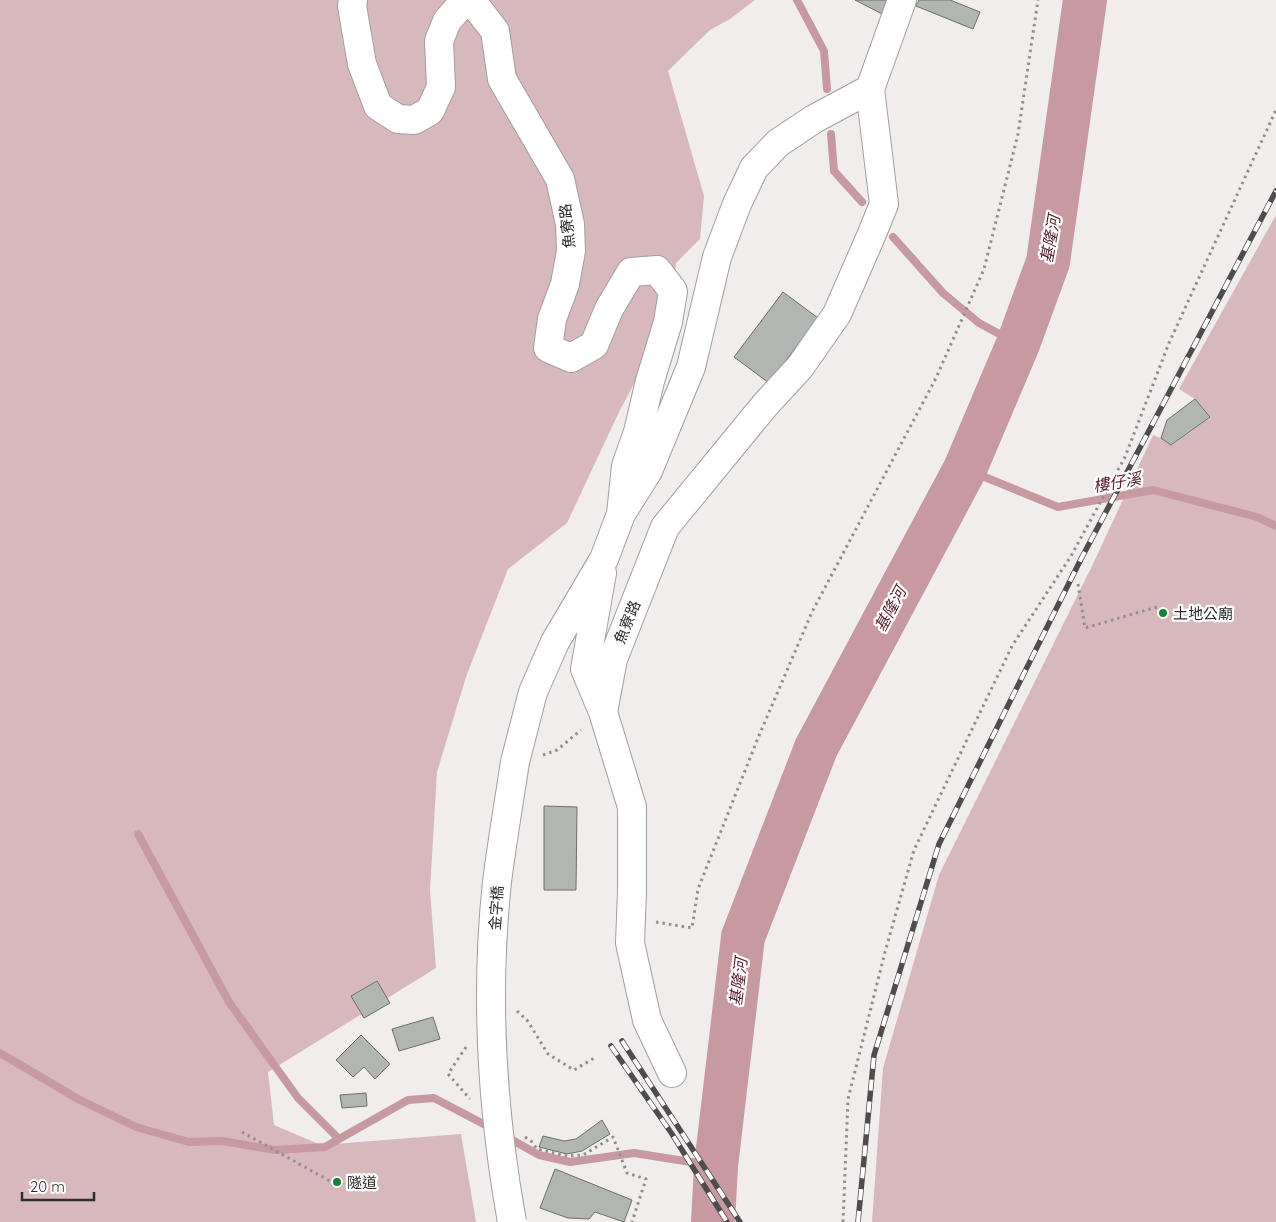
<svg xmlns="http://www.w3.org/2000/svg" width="1276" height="1222" viewBox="0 0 1276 1222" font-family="Quicksand,'Noto Sans TC',sans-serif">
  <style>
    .green { fill: #d7b8bd }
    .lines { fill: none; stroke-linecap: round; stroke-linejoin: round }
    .stream { stroke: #c79aa2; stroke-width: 8 }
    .river { stroke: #c79aa2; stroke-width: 44 }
    .building { fill: #b2b6b2; stroke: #6c6f6c }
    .minor-casing { stroke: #a39e9e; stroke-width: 30 }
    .path { stroke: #928e8f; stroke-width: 3; stroke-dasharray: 2.5 4; stroke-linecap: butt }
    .minor { stroke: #fff; stroke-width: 28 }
    .rail-casing { stroke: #4e4c4d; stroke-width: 5.5 }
    .rail { stroke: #fff; stroke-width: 4; stroke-dasharray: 11; stroke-linecap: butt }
    .minor-bridge-casing { stroke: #a39e9e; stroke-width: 30; stroke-linecap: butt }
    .minor-bridge { stroke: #fff; stroke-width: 28 }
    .poi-dot { fill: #1a8237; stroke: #fff; stroke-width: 2 }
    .labels { text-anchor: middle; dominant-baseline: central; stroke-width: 4.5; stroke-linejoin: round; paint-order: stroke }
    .street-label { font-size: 15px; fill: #2e2c2d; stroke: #fff }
    .poi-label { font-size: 15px; fill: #2e2c2d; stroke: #fff; text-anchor: start }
    .water-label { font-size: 16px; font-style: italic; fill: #561d2d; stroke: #fff }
  </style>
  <rect width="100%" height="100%" fill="#f2eded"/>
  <path class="green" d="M0 0H755L730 19 710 30 668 71 704 196 700 239 676 263 671 315 620 410 567 523 508 569 466 677 437 772 430 890 436 968 268 1072 274 1125 321 1145 461 1134 476 1222H0Z
    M1276 215V1222H872L883 1068 939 875 1092 566 1153 435 1161 438 1172 445 1209 418 1195 399 1179 389Z"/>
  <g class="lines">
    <path class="stream" d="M797 0 824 51 827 89
      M831 134 834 171 862 202
      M893 237 943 293 979 323 1018 344
      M965 469 1058 507 1153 490 1257 517 1276 526
      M138 834 229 1002 298 1098 339 1139
      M0 1053 78 1099 136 1127 189 1142 222 1141 275 1150 325 1147 408 1100 434 1098 493 1129
      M505 1136 539 1155 570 1162 634 1153 716 1166"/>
    <path class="river" d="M713 1222 716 1166 743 937 816 748 965 469 1018 344 1048 262 1085 0"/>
  </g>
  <path class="building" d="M855 0H893L886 16Z
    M919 0H950L980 12 973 29 916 6Z
    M783 292 818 318 769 383 734 357Z
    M1195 399 1210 417 1171 445 1161 438 1167 420Z
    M544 806 577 807 576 890H544Z
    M377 981 390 1003 364 1018 351 996Z
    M433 1017 440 1039 399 1051 392 1029Z
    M361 1035 390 1064 375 1079 364 1067 353 1077 336 1060Z
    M366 1093 367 1106 342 1108 340 1095Z
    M602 1120 610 1134 582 1151 567 1154 539 1147 543 1136 564 1141 576 1139Z
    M555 1169 632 1200 624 1222 595 1212 589 1219 568 1218 540 1208Z"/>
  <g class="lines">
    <defs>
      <path id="minor" d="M353 0 352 6 362 64 378 106 398 119 414 120 430 111 441 87 439 41 447 21 460 6 474 4 495 31 502 79 560 179 570 224 571 251 565 284 552 319 548 348 571 358 594 345 609 309 631 272 657 270 673 291 668 322 650 381 638 432 626 466 621 514
        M602 573 585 669 603 712 613 659 665 527 765 405 800 367 837 314 871 236 884 204 870 89
        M603 712 632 807V891L630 943 647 1020 672 1073
        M515 762 533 692 555 642 604 559 621 514 648 471 691 367 717 257 737 204 754 168 778 143 814 119 870 89 902 0"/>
    </defs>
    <use href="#minor" class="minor-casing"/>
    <path class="path" d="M1078 584 1085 628 1157 607
      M543 755 557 750 581 730
      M656 922 692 928 698 889 758 738 812 612 936 378 984 269 1018 134 1038 0
      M517 1011 527 1020 548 1054 574 1070 596 1057
      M466 1047 448 1074 470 1099
      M242 1132 337 1185
      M525 1137 532 1142 537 1149 567 1156 583 1155 613 1137 627 1173 646 1179 632 1222
      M843 1222 848 1099 885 952 914 850 1012 646 1071 556 1125 457 1169 343 1276 110"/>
    <use href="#minor" class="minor"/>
    <defs>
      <path id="rail" d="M622 1041 740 1222
        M611 1046 672 1134 727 1222
        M858 1222 874 1055 939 844 1081 559 1276 191"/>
    </defs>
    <use href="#rail" class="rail-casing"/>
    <use href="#rail" class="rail"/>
    <defs>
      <path id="minor-bridge" d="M512 1222C492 1111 485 994 497 882 502 842 509 802 515 762"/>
    </defs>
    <use href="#minor-bridge" class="minor-bridge-casing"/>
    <use href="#minor-bridge" class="minor-bridge"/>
  </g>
  <g class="poi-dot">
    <circle cx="1163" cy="613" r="5"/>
    <circle cx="337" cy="1182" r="5"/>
  </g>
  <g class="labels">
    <g class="street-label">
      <text transform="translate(567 226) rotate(-96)">魚寮路</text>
      <text transform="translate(627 622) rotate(-68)">魚寮路</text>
      <text transform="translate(496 908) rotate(-86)">金字橋</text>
    </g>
    <g class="poi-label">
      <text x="1173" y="613">土地公廟</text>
      <text x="347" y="1182">隧道</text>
    </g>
    <g class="water-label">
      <text transform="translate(1050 239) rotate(-80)">基隆河</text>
      <text transform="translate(1117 482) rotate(-10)">樓仔溪</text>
      <text transform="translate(890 609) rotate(-62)">基隆河</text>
      <text transform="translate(738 982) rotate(-83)">基隆河</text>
    </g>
  </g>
  <path d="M22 1192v8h72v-8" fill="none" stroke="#2e2c2d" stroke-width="2.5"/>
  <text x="30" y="1192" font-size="15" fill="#2e2c2d" stroke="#ffffff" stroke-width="4" paint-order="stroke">20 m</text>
</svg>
